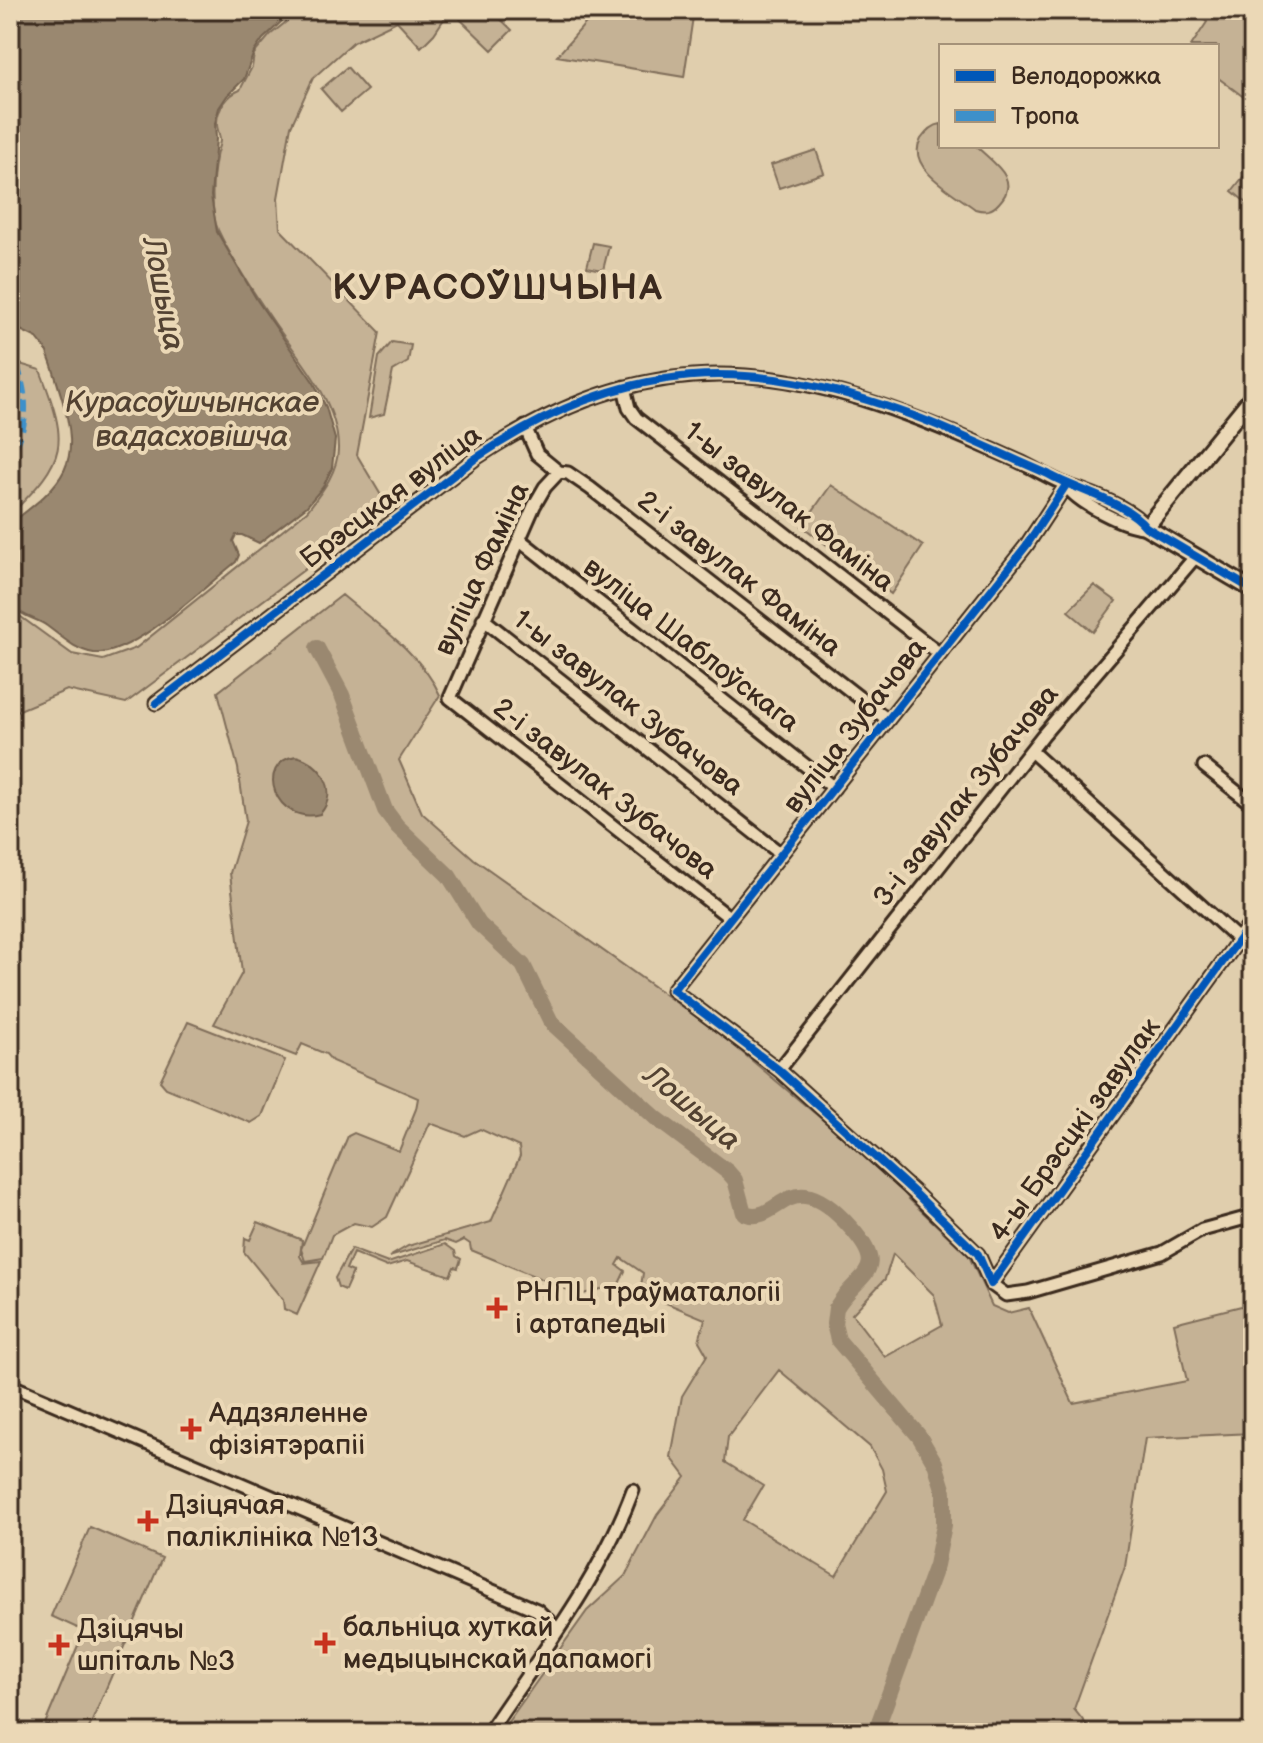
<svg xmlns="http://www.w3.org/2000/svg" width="1263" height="1743" viewBox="0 0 1263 1743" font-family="'Balsamiq Sans',sans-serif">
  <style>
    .green { fill: #c5b295; stroke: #806e5a; stroke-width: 2; fill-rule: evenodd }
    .water { fill: #9a8870; stroke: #74624f; stroke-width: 2 }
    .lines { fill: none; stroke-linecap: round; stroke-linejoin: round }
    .river { stroke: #9a8870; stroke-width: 16 }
    .minor-casing { stroke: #3b2a1e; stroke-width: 17 }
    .tertiary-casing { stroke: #3b2a1e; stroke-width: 20 }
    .minor { stroke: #ebd8b6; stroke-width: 11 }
    .tertiary { stroke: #ebd8b6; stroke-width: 14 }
    .quiet { stroke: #3e90ca; stroke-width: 6; stroke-dasharray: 12 6; stroke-linecap: butt }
    .cycleway-casing { stroke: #ebd8b6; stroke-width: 13 }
    .cycleway { stroke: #0057b8; stroke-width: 8 }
    .poi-dot { fill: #c8321e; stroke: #ebd8b6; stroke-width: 3 }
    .labels { text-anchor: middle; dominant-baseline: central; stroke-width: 8; stroke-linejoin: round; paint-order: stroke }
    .street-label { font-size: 28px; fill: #3b2a1e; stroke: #ebd8b6 }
    .poi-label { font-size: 28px; fill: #3b2a1e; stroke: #ebd8b6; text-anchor: start }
    .water-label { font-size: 30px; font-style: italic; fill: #534232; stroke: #ebd8b6 }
    .district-label { font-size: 36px; font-weight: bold; letter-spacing: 2px; fill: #3b2a1e; stroke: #ebd8b6 }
  </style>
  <rect width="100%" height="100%" fill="#e0cead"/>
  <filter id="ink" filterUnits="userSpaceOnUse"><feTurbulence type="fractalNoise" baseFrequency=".0125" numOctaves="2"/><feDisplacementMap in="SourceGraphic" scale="16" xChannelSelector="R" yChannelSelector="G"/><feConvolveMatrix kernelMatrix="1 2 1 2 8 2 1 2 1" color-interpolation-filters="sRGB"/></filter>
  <g filter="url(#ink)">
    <path class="green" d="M314 10H450L434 34 421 47 397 21 353 42 313 78 291 126 278 198 280 229 380 332 357 455 388 507 126 703 67 690 10 714V609L72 654 103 660 136 648 307 511C321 493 339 471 338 447 337 400 300 360 275 324 255 295 233 262 218 230 210 211 212 178 216 158 216 152 220 146 220 140 220 134 216 128 217 122 217 109 229 94 240 90L252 67 254 54 270 35 291 18Z
      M465 10H491L512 30 492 50 460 19Z
      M597 10H694L684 77 557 56Z
      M1192 10H1253V104L1217 77V46H1191L1207 22Z
      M347 67 367 90 341 112 321 89Z
      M941 124V146H976C993 163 1022 179 999 203 992 211 985 212 975 209 956 194 904 168 921 139 926 132 933 125 941 124Z
      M816 150 824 173 779 188 771 165Z
      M1243 177 1253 184V208L1232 191Z
      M593 243 609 246 603 270 587 267Z
      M392 342 411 345 408 362 393 371 384 414 369 418 379 357Z
      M10 361 40 370C69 445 68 458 10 515Z
      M831 485 923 546 891 594 802 526Z
      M1094 585 1116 601 1093 632 1068 611Z
      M342 595C377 625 421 653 440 695L399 760 422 813 474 859 719 1033 892 1178 909 1199 969 1256 992 1306 1008 1313 1029 1308 1073 1403 1187 1381 1174 1323 1253 1303V1433L1145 1438 1125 1567 1074 1709 1093 1733H500L587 1611 625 1576 657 1515 686 1477 671 1457 682 1396 707 1355 699 1341 705 1319 649 1296 641 1286 643 1273 621 1258 617 1265 625 1271 617 1288 601 1289 580 1295 471 1250 470 1244 464 1240 456 1244 445 1240 389 1257 408 1246 491 1222 520 1156 519 1147 480 1129 465 1136 430 1123 387 1217 372 1227 354 1223 332 1235 323 1258 305 1261 301 1249 348 1136 354 1133 399 1151 416 1109 418 1098 332 1061 326 1054 302 1044 296 1056 214 1024 242 973 230 873 246 821 238 768 218 692ZM893 1254 934 1295 942 1325 885 1357 852 1314 885 1279ZM779 1370 870 1447 882 1469 887 1491 836 1576 743 1520 763 1486 725 1462 728 1437Z
      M188 1022 285 1060 262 1116 251 1123 166 1088 160 1081Z
      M258 1222 302 1240 300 1256 304 1263 321 1261 297 1315 284 1309 283 1300 244 1252 245 1238 250 1240Z
      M445 1244 455 1251 456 1256 461 1259 458 1268 454 1267 450 1276 407 1261 387 1267 353 1253 346 1269 353 1272 345 1290 338 1287 335 1278 351 1249 388 1263Z
      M90 1527 162 1558 87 1733H67L45 1724 84 1631 51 1616Z"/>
    <path class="water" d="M10 10H306L283 20 263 39 254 52 244 79 227 96 219 108 215 123 216 139 211 196 217 232 257 300 314 383 326 407 335 439 332 468 323 487 307 506 259 543 242 535H236L233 541 239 555 236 562C205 586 133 657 94 653 75 650 62 637 47 626 38 619 23 617 15 608 4 594 10 543 10 524 65 482 83 465 61 395 56 379 52 363 45 348L37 338 10 325Z
      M296 756C321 762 340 791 320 814 276 826 253 763 296 756Z"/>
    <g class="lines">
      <path class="river" d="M317 648 342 695 385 810 397 826 449 876 479 924 523 965 551 1022 656 1118 728 1172 735 1180 744 1213C780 1228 788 1157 851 1228 891 1273 858 1272 836 1308L834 1324 838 1340 919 1436 935 1463 944 1492V1525L936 1565 875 1733"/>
      <defs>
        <path id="minor" d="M624 387 629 408 636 418 940 654
          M525 427 537 454 559 472 545 487 534 506 450 698 730 918
          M559 472 568 473 590 488 888 720
          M1066 485 1026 546 673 990 779 1070 915 1193 978 1254 991 1284 1253 920
          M1066 485C1076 502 1126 528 1146 527
          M520 540 834 788
          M483 619 781 854
          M156 703 476 458C674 326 816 370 1018 461 1034 468 1051 479 1067 485 1090 493 1131 507 1146 527
          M1031 751 1238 939
          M1204 766 1253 805
          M779 1070 1043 735 1196 556
          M991 1284 1006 1295 1028 1292 1162 1253 1202 1230 1253 1216
          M10 1385 537 1610 558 1630
          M488 1733C540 1655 600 1579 633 1490"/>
        <path id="tertiary" d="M1253 396 1146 527 1253 590"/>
      </defs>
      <use href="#minor" class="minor-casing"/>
      <use href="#tertiary" class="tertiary-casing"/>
      <use href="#minor" class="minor"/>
      <use href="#tertiary" class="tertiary"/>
      <path class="quiet" d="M10 349C27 386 33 422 10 457"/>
      <defs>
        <path id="cycleway" d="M1066 485 1026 546 673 990 779 1070 915 1193 978 1254 991 1284 1253 920
          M156 703 476 458C627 358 747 354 914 416 959 433 1003 455 1048 474 1075 490 1127 502 1146 527L1253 590"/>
      </defs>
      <use href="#cycleway" class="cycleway-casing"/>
      <use href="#cycleway" class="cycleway"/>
    </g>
  </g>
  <g class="poi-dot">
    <path d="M493 1296h8v8h8v8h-8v8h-8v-8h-8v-8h8z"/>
    <path d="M187 1417h8v8h8v8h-8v8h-8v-8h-8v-8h8z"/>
    <path d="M144 1509h8v8h8v8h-8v8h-8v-8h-8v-8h8z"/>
    <path d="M321 1631h8v8h8v8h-8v8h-8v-8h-8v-8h8z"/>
    <path d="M55 1633h8v8h8v8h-8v8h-8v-8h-8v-8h8z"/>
  </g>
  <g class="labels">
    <g class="street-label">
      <text transform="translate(391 497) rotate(-37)">Брэсцкая вуліца</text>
      <text transform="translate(789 507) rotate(38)">1-ы завулак Фаміна</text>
      <text transform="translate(482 569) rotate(-65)">вуліца Фаміна</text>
      <text transform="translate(739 574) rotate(38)">2-і завулак Фаміна</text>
      <text transform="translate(691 645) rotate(38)">вуліца Шаблоўскага</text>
      <text transform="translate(628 703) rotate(38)">1-ы завулак Зубачова</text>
      <text transform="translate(855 726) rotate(-52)">вуліца Зубачова</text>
      <text transform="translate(605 789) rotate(38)">2-і завулак Зубачова</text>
      <text transform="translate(966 796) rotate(-51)">3-і завулак Зубачова</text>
      <text transform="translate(1075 1130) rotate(-54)">4-ы Брэсцкі завулак</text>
    </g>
    <g class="poi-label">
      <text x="515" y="1292">РНПЦ траўматалогіі<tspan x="515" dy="32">і артапедыі</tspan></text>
      <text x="209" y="1413">Аддзяленне<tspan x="209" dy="32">фізіятэрапіі</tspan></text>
      <text x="166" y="1505">Дзіцячая<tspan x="166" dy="32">паліклініка №13</tspan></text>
      <text x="343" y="1627">бальніца хуткай<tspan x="343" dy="32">медыцынскай дапамогі</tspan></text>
      <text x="77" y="1629">Дзіцячы<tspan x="77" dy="32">шпіталь №3</tspan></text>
    </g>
    <g class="water-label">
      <text transform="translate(163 294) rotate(79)">Лошыца</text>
      <text x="192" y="403">Курасоўшчынскае<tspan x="192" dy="34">вадасховішча</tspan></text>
      <text transform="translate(692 1108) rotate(40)">Лошыца</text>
    </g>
    <g class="district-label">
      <text x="498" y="288">КУРАСОЎШЧЫНА</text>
    </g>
  </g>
  <rect width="1263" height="1743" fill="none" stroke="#ebd8b6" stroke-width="40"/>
  <rect x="20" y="20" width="1223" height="1703" fill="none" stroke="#3b2a1e" stroke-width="3" filter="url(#ink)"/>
  <rect x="939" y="44" width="280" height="104" fill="#ebd8b6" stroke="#a59279" stroke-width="2"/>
  <rect x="955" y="70" width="40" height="12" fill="#0057b8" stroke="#a59279" stroke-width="2"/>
  <text x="1011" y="84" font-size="24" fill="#3b2a1e">Велодорожка</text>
  <rect x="955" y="110" width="40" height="12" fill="#3e90ca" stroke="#a59279" stroke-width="2"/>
  <text x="1011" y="124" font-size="24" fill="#3b2a1e">Тропа</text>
</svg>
